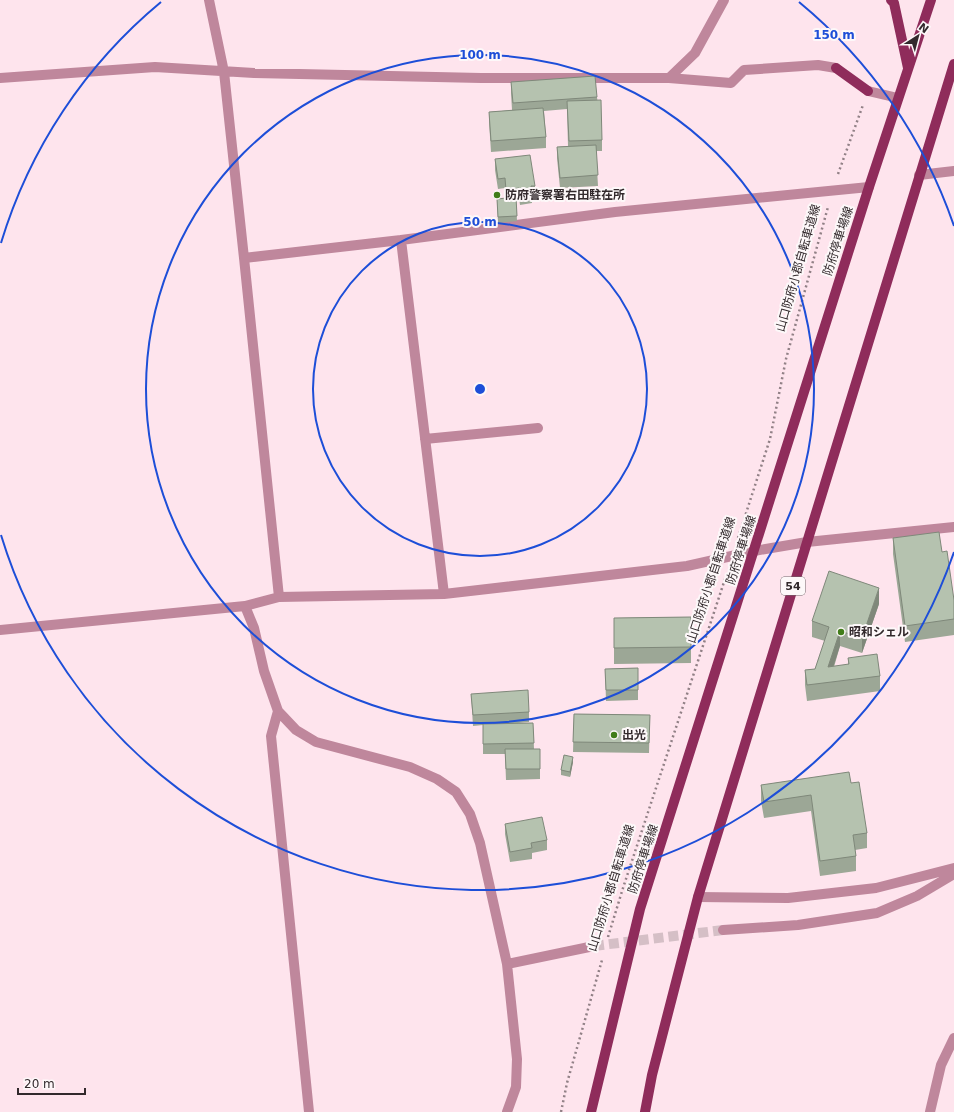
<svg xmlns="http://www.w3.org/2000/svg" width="954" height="1112" viewBox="0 0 954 1112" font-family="'DejaVu Sans','Noto Sans JP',sans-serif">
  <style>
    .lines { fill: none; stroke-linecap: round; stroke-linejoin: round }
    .minor-tunnel { stroke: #d5bfc6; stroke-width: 10; stroke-dasharray: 10 5; stroke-linecap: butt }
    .path { stroke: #918086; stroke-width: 2.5; stroke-dasharray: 2 3; stroke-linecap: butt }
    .minor { stroke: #bf879c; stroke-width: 10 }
    .major { stroke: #8f2c5b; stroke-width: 10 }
    .wall { fill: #9ca796 }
    .shaded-wall { fill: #7f887a }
    .building { fill: #b5c2af; stroke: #7f887a }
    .ring { fill: none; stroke: #1d4ed8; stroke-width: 2 }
    .poi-dot { fill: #417d19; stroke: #fdf8f9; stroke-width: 1.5 }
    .labels { text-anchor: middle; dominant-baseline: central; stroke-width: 4; stroke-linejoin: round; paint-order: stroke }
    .shield { fill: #fdf8f9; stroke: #6f676a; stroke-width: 1 }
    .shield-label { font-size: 11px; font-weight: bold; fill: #32292c }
    .poi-label { font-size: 12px; font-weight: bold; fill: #32292c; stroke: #fdf8f9; text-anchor: start }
    .street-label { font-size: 12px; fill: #32292c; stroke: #fdf8f9 }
    .centre { fill: #1d4ed8; stroke: #fdf8f9; stroke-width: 2 }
    .ring-label { font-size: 12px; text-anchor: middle; font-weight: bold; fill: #1d4ed8; stroke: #fdf8f9; stroke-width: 4; stroke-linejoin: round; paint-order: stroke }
  </style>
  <rect width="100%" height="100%" fill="#fee4ed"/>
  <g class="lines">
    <path class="minor-tunnel" d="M594 946 723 930"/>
    <path class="path" d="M838 174 863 105
      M738 538 770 439 786 359 828 207
      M608 937 623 888 727 573
      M561 1112 567 1083 602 960"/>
    <path class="minor" d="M209 0 224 72 244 258 279 597
      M0 78 155 67 254 73 481 78H669L731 83 744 70 818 65 836 68
      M669 78 695 53 724 0
      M868 91 898 98
      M919 175 954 171
      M401 240 444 594
      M244 258 401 240 615 212 869 187
      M425 439 538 428
      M245 606 254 628 264 671 278 711 296 730 316 742 410 767 437 779 456 792 470 814 480 843 507 964 517 1059 516 1087 507 1112
      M0 630 245 606 279 597 444 594 687 566 754 551 807 542 954 527
      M278 711 271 736 309 1112
      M698 897 788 898 876 888 954 868
      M723 930 798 925 877 913 917 896 954 874
      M507 964 594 946
      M930 1112 941 1065 954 1038"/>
    <path class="major" d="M891 0 894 3 908 68
      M836 68 868 91
      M591 1112 640 909 869 187 931 0
      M645 1112 652 1075 698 897 954 64"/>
  </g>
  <path class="wall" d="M511 82 597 97 602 140V151H596L598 186 560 188 557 158V147L568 146 567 109 544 111 546 137V148L491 152 489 122V112L512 110 511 93Z
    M495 159 535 186V196L532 197V203L520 205 519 198 516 199 517 221 498 223 497 199 506 198 505 188 498 189 495 170Z
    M893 538 942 552 954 600V635L905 642 893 554Z
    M879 604 862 653 840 646 834 667 848 665V658L880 676V691L807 701 805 685V670L815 669 825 641 812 637V621Z
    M691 617V663L614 664V618Z
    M638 668V700L606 701 605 669Z
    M471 694 529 712V722L508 724 533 723 534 749H540V779L506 780 505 754H483V725L473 726Z
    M574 714 650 715 649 753 573 752Z
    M573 762 570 777 561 775V770Z
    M851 783 867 833V848L855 850 856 856V871L820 876 811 811 764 818 761 801V785Z
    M505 824 547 840V850L532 853V859L510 862 505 834Z"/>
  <path class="shaded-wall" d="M879 588V604L862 653V638Z
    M840 631V646L828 683V667Z
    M573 757V762L570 777V772Z"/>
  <path class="building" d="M595 76 597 97 513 103 511 82Z
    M601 100 602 140 569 141 567 101Z
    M543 108 546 137 491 141 489 112Z
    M596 145 598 175 560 178 557 147Z
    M530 155 535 186H531L532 193 520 194 519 188 506 190 505 178 498 179 495 159Z
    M516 197 517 216 498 217 497 199Z
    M939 532 942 552 947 551 954 600V619L905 626 893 538Z
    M829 571 879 588 862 638 840 631 828 667 849 664 848 658 877 654 880 676 807 685 805 670 815 669 829 627 812 621Z
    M691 617V647L614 648V618Z
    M638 668V690H606L605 669Z
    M528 690 529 712 473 715 471 694Z
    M574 714 650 715 649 743 573 742Z
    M533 723 534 743 483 744V724Z
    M505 749H540V769H506Z
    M564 755 573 757 570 772 561 770Z
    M849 772 851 783 859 782 867 833 853 835 856 856 820 861 811 795 764 802 761 785Z
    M542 817 547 840 531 843 532 848 510 852 505 824Z"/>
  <g class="ring">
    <circle cx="480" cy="389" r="167"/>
    <circle cx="480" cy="389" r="334"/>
    <path d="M954 552A501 501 0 0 1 1 535M1 243A501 501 0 0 1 161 2M799 2A501 501 0 0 1 954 226"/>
  </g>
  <g class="poi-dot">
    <circle cx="497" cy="195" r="4"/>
    <circle cx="841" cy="632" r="4"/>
    <circle cx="614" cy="735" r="4"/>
  </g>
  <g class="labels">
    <rect class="shield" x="781" y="577" width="24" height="18" rx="3"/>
    <g class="shield-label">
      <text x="793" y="586">54</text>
    </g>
    <g class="poi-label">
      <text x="505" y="195">防府警察署右田駐在所</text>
      <text x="849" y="632">昭和シェル</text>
      <text x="622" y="735">出光</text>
    </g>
    <g class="street-label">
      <text transform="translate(838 241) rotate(-72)">防府停車場線</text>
      <text transform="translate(798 268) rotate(-74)">山口防府小郡自転車道線</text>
      <text transform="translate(741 550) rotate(-72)">防府停車場線</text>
      <text transform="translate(711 580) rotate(-72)">山口防府小郡自転車道線</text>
      <text transform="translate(643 859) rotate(-72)">防府停車場線</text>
      <text transform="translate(611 888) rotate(-73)">山口防府小郡自転車道線</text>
    </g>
  </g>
  <circle cx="480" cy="389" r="6" class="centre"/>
  <g class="ring-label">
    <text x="834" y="39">150 m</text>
    <text x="480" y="59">100 m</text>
    <text x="480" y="226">50 m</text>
  </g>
  <g transform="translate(918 36) rotate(36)" stroke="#fdf8f9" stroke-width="3" paint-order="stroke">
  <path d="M0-3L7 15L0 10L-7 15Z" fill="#32292c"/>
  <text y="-6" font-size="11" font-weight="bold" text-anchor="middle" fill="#32292c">N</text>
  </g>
  <path d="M18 1088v6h67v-6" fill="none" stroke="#32292c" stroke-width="2"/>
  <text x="24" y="1088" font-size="12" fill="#32292c" stroke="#fdf8f9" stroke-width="3" paint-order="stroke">20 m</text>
</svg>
